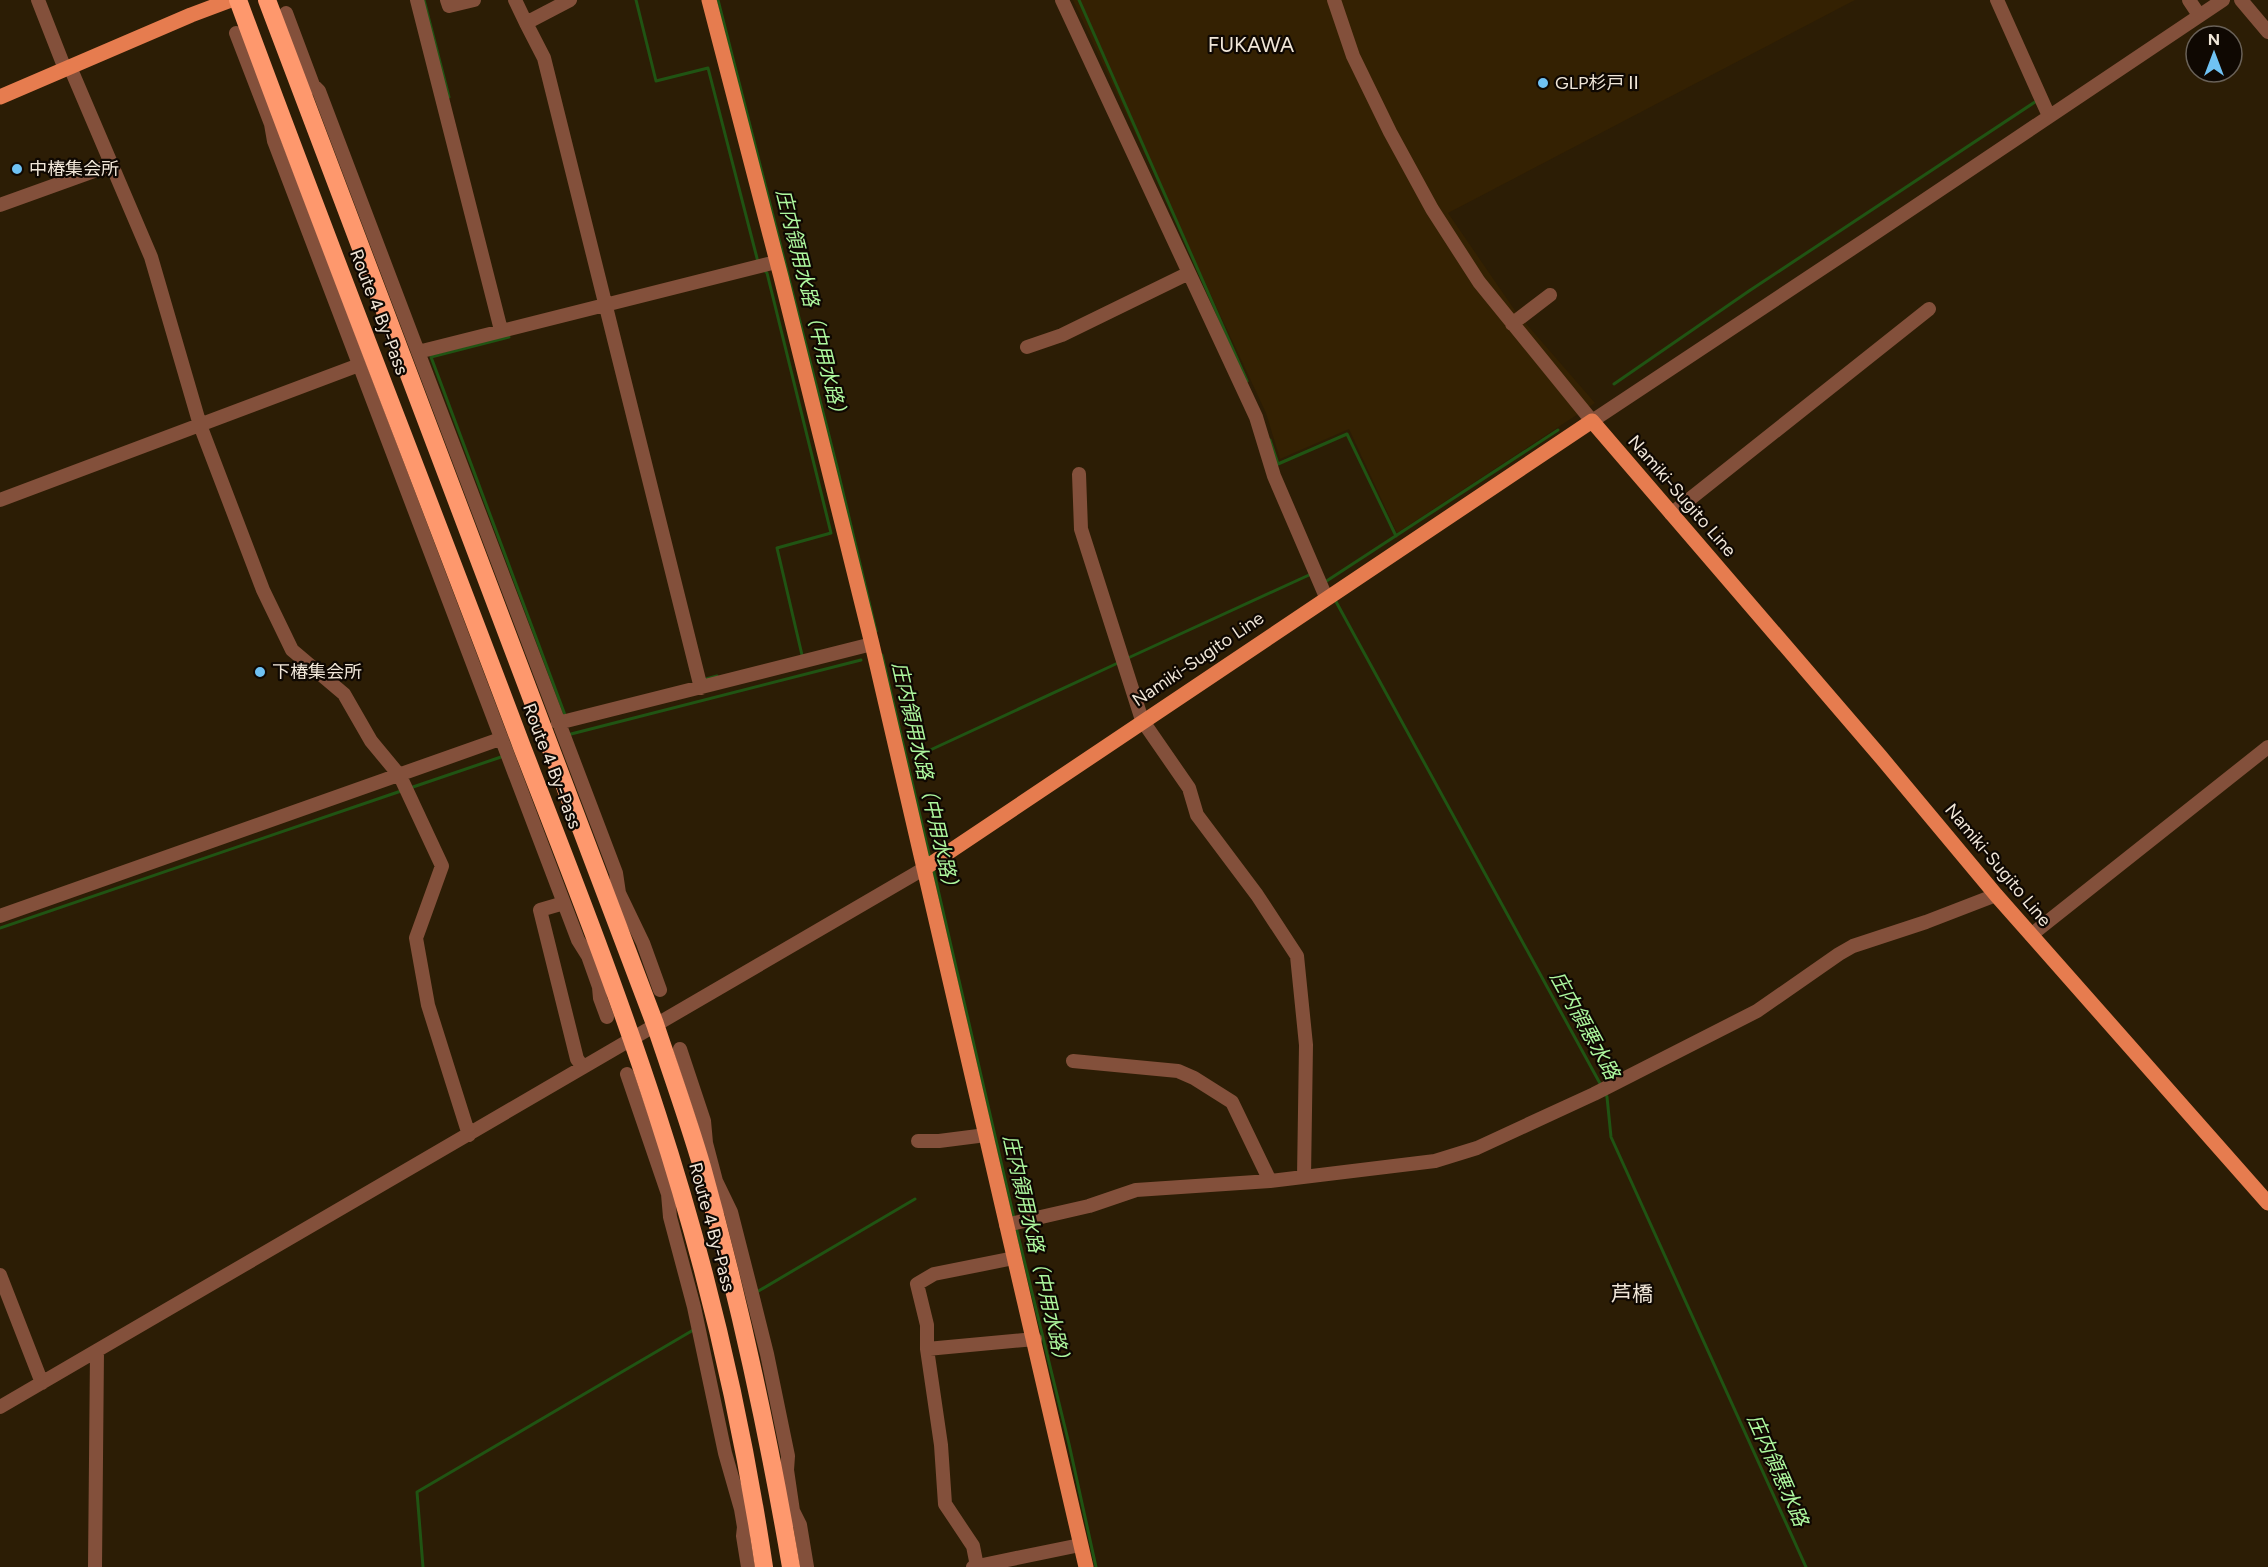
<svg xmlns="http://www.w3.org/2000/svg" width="2268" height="1567" viewBox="0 0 2268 1567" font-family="Figtree,'Noto Sans JP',sans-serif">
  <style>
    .built { fill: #342102 }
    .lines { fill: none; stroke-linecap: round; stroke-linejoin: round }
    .stream { stroke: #205413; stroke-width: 3 }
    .minor { stroke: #83503b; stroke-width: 14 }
    .major { stroke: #e67c4f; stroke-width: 15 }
    .highway { stroke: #fe986d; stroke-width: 18 }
    .poi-dot { fill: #6fc2f4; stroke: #0f0802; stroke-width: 2 }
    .labels { text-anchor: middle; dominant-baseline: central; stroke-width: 4.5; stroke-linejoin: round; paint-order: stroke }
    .poi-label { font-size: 18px; fill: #f0e6d8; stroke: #0f0802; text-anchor: start }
    .street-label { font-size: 18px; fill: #f0e6d8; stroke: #0f0802 }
    .water-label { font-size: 20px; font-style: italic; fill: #aef89e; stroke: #0f0802 }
    .quarter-label { font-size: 21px; fill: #f0e6d8; stroke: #0f0802 }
  </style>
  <rect width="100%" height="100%" fill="#2c1d05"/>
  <path class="built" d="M1073 0H1855L1448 213 1516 312 1595 403 1397 533 1349 429 1280 459 1266 413Z"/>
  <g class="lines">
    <path class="stream" d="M424 0 449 97
      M636 0 656 81 708 68 758 262
      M718 0 837 467 876 631
      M1079 0 1247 381
      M764 270 767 273 831 533 777 548 802 655
      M509 337 431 357 565 715
      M1614 384 1749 291 2035 102
      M1270 440 1278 464 1347 434 1396 536
      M1325 582 1558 430
      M1334 598 1602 1087
      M882 655 930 858
      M1128 658 1309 575
      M706 679 717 676
      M571 734 861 660
      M913 758 1120 662
      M410 788 501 757
      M933 868 1014 1218
      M0 928 401 791
      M1605 1093 1607 1097 1611 1137 1806 1567
      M1016 1227 1069 1444 1096 1567
      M755 1293 915 1199
      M423 1567 417 1492 695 1329"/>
    <path class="minor" d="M38 0 65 69
      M417 0 501 330
      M447 0 449 6 474 0
      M515 0 526 23 570 0
      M1062 0 1256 417 1274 476 1326 597
      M1334 0 1353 56 1390 132 1432 209 1479 282 1592 421 1871 236 2223 0
      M1997 0 2049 116
      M2189 0 2199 15
      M2241 0 2268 32
      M286 13 313 85 319 91 616 873 619 893 643 943 660 990
      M526 23 544 58 701 688
      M236 33 271 124 274 141C376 407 475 674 578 940L588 956 599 987 600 998 607 1017
      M70 67 151 257 200 425 263 590 292 650 344 694 371 741 400 776 442 866 416 938 428 1005 469 1135
      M0 205 111 165
      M1512 324 1550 295
      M1027 347 1062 335 1189 273
      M418 352 776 262
      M1079 474 1081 529 1142 720 1189 788 1197 815 1257 895 1297 956 1306 1045 1304 1177
      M0 500 359 365
      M1671 514 1929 309
      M558 723 872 644
      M564 903 540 910 577 1059 583 1067
      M0 916 500 739
      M2031 935 2268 747
      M680 1049 704 1121 706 1143 716 1181 731 1212 753 1298 767 1354 788 1456 787 1470 793 1511 800 1525 807 1567
      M1073 1061 1178 1071 1194 1078 1232 1102 1270 1181
      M627 1074 668 1194 670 1217 694 1307 725 1453 741 1509 744 1527 743 1536 748 1567
      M918 1141H939L986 1135
      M1006 1225 1089 1206 1136 1190 1270 1181 1435 1161 1477 1148 1594 1094 1757 1011 1839 954 1853 946 1926 922 1996 895
      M0 1275 42 1383
      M927 1349 1035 1339
      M0 1407 925 868
      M977 1566 973 1546 945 1504 941 1445 927 1349V1325L917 1284 934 1274 1014 1258
      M95 1567 97 1351
      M973 1567 1080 1545"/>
    <path class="major" d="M709 0 781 277 872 644 1086 1567
      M0 97 191 15 231 0
      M925 868 1592 421 1880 756 1996 895 2268 1203"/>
    <path class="highway" d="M238 0C330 250 428 497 522 747 569 868 617 990 657 1114 705 1261 741 1414 764 1567
      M267 0 655 1024C671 1072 688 1119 702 1167 739 1299 768 1432 791 1567"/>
  </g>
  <g class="poi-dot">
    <circle cx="1543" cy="83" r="6"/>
    <circle cx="17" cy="169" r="6"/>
    <circle cx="260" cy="672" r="6"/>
  </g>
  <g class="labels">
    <g class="poi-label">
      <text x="1555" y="83">GLP杉戸Ⅱ</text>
      <text x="29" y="169">中椿集会所</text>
      <text x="272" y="672">下椿集会所</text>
    </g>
    <g class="street-label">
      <text transform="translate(379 312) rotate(69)">Route 4 By-Pass</text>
      <text transform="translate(1682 496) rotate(49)">Namiki-Sugito Line</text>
      <text transform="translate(1198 659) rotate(-34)">Namiki-Sugito Line</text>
      <text transform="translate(552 766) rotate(69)">Route 4 By-Pass</text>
      <text transform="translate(1998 865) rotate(50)">Namiki-Sugito Line</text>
      <text transform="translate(712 1227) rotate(75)">Route 4 By-Pass</text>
    </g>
    <g class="water-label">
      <text transform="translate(812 306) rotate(76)">庄内領用水路（中用水路）</text>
      <text transform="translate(926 779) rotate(77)">庄内領用水路（中用水路）</text>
      <text transform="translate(1585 1025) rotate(61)">庄内領悪水路</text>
      <text transform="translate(1037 1252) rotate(77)">庄内領用水路（中用水路）</text>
      <text transform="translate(1778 1470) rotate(66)">庄内領悪水路</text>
    </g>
    <g class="quarter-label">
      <text x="1251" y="44">FUKAWA</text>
      <text x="1632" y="1293">芦橋</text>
    </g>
  </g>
  <g transform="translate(2214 54)"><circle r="28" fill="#0f0802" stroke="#696158" stroke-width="1.5"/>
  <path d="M0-4.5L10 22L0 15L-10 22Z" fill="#6fc2f4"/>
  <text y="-9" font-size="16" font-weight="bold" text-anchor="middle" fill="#f0e6d8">N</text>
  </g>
</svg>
